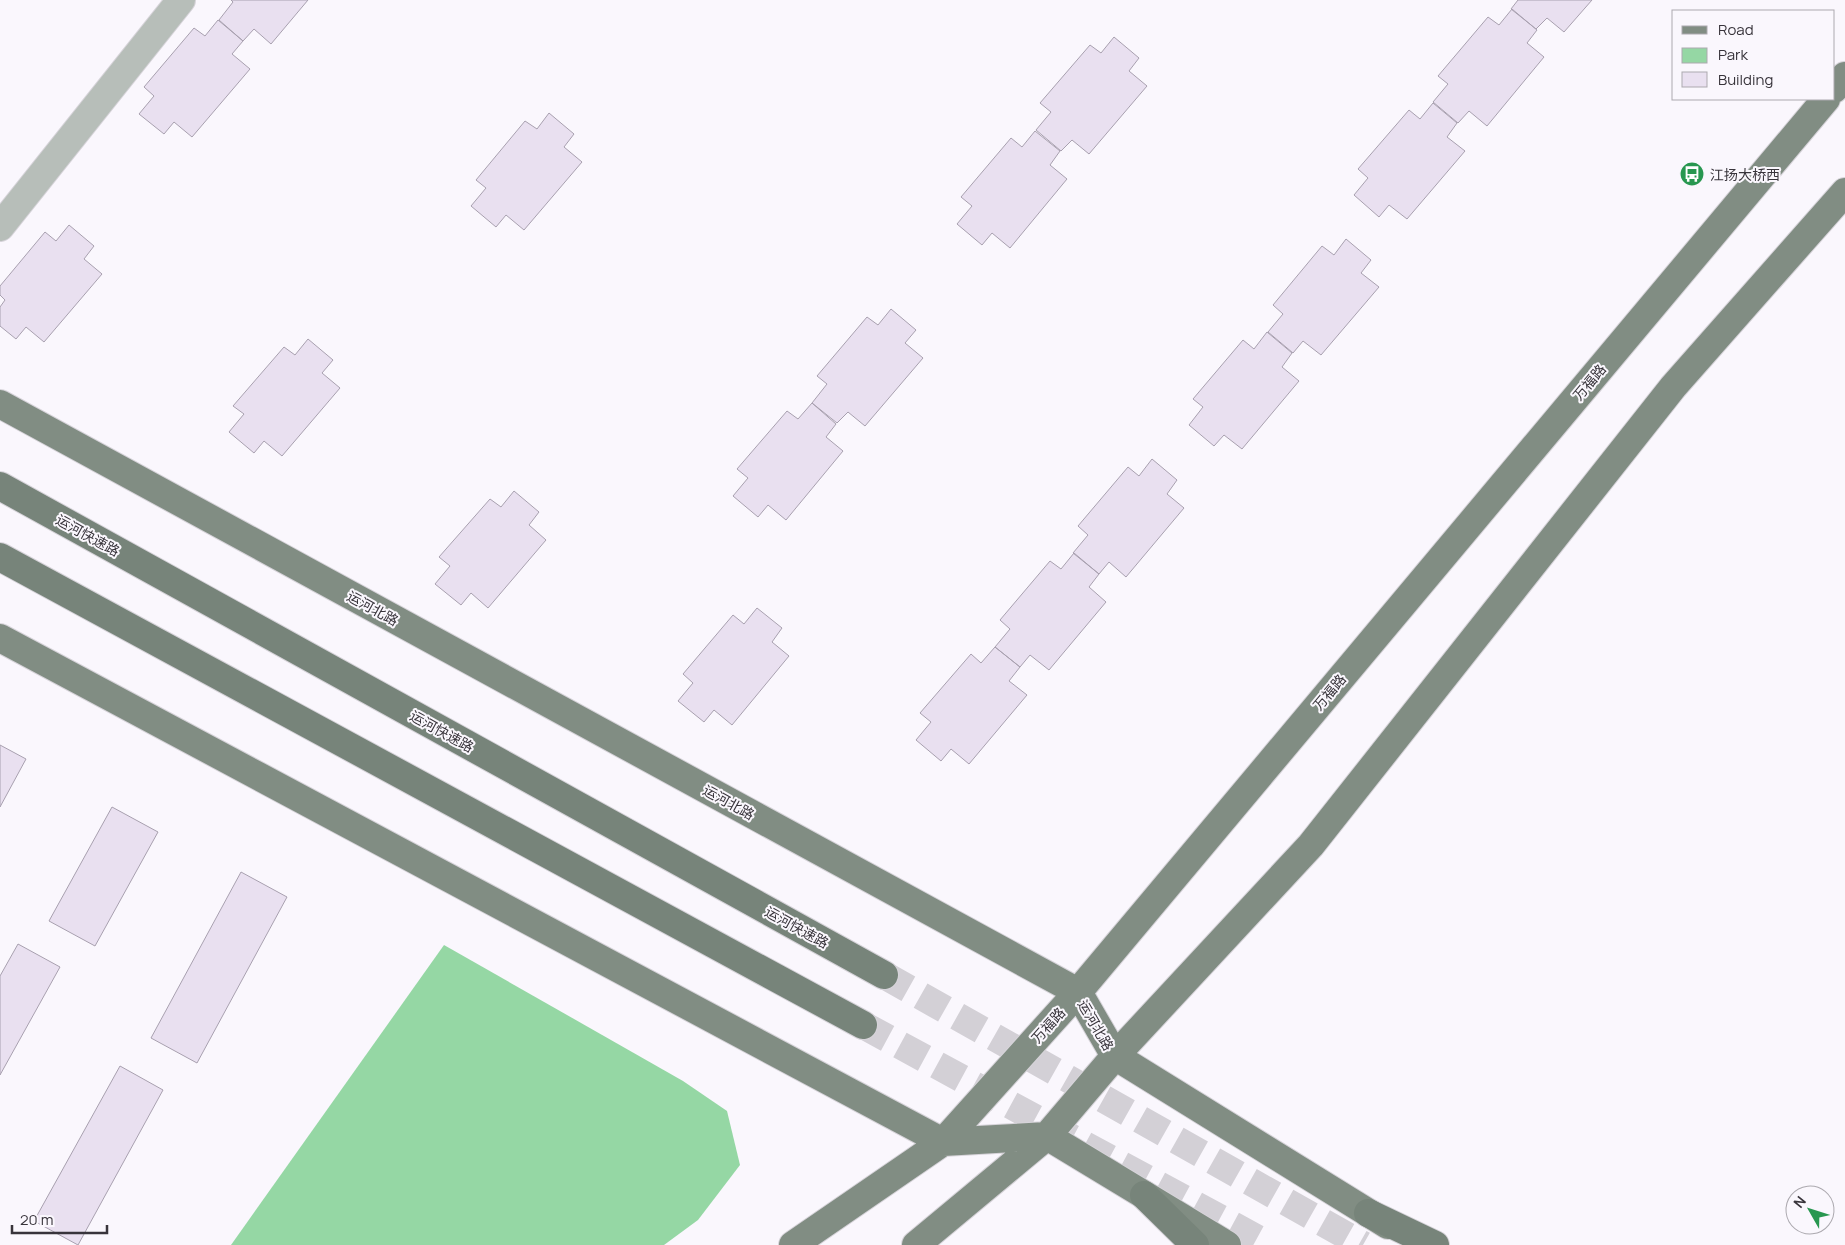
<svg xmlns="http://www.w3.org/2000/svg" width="1845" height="1245" viewBox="0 0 1845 1245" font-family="Manrope,'Noto Sans SC',sans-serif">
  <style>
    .green { fill: #95d7a4 }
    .building { fill: #e9e0f0; stroke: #a8a0af }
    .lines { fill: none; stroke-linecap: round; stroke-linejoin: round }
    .trunk-tunnel { stroke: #d3d0d6; stroke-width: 28; stroke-dasharray: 28 14; stroke-linecap: butt }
    .minor-casing { stroke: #d7d4da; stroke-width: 30 }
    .primary-casing { stroke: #d7d4da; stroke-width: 30 }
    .trunk-casing { stroke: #d7d4da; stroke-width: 30 }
    .minor { stroke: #b7beb9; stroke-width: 28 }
    .primary { stroke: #818d83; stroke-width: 28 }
    .trunk { stroke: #77847a; stroke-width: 28 }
    .labels { text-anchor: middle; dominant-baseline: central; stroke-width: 4; stroke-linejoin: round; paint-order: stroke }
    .poi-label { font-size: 14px; fill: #38343b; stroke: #faf7fd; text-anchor: start }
    .street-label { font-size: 14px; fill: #38343b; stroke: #faf7fd }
  </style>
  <rect width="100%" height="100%" fill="#faf7fd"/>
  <path class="green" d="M444 945 683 1081 727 1111 740 1165 698 1220 664 1245H231Z"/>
  <path class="building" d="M231 0H308L271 44 254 29 243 41 219 20 233 2Z
    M1518 0H1592L1564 32 1547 18 1536 29 1511 9Z
    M1512 9 1537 30 1527 43 1544 57 1487 126 1469 111 1458 123 1433 102 1448 84 1438 76 1488 17 1499 25Z
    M218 20 243 41 232 54 250 69 192 137 174 122 164 134 139 114 154 96 144 87 194 28 205 36Z
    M1114 37 1139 58 1129 71 1147 86 1089 154 1072 140 1061 151 1036 130 1051 112 1040 103 1090 45 1101 53Z
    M1433 103 1457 123 1447 137 1465 151 1407 219 1389 205 1379 217 1354 195 1368 178 1358 169 1409 110 1420 119Z
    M549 113 574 134 564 147 582 162 524 230 506 215 496 227 471 206 486 188 476 180 525 121 537 129Z
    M1035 131 1060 151 1050 165 1067 179 1010 248 992 233 982 245 957 224 972 206 961 197 1011 138 1022 147Z
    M69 225 94 246 84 259 102 274 44 342 26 327 16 339 0 326V307L5 300 0 295V286L45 232 56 241Z
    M1346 239 1371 260 1361 273 1379 287 1321 355 1303 341 1293 353 1268 332 1283 314 1273 305 1322 246 1334 255Z
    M891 309 916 330 905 343 923 358 865 426 848 412 837 423 812 403 827 384 817 376 867 317 878 325Z
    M1267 332 1292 353 1282 367 1299 381 1242 449 1224 435 1214 446 1189 425 1203 407 1193 399 1243 340 1254 349Z
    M308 339 333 360 322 373 340 388 282 456 264 441 254 453 229 432 244 414 233 406 284 347 295 355Z
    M812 403 836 424 826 437 843 451 786 520 768 505 758 517 733 496 748 478 737 469 787 411 798 419Z
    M1152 459 1177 480 1167 494 1184 508 1126 577 1109 562 1099 574 1073 553 1088 535 1078 526 1128 467 1139 476Z
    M514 491 539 512 529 525 546 540 488 608 471 593 461 605 435 584 450 566 439 557 490 499 501 507Z
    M1074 553 1099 574 1089 587 1106 602 1049 670 1030 655 1020 667 995 647 1010 629 1000 620 1050 561 1061 569Z
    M757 608 782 628 772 642 789 656 732 725 714 710 704 722 678 701 693 683 683 674 733 615 744 624Z
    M995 647 1020 667 1009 681 1027 695 969 764 951 749 941 761 916 740 931 722 920 713 971 654 981 663Z
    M0 745 26 759 0 807Z
    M112 807 158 832 95 946 49 921Z
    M241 872 287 897 197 1063 151 1038Z
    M18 944 60 967 0 1075V976Z
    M120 1066 163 1090 78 1245 34 1221Z"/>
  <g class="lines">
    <path class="trunk-tunnel" d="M884 975 1363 1245
      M863 1025 1269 1245"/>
    <defs>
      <path id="minor" d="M0 227 181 0"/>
      <path id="primary" d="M1834 89 1845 76
        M0 404 1078 992 1115 1056 1388 1225
        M0 638 943 1142 1047 1136 1227 1245
        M793 1245 943 1142 1078 992 1826 99
        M916 1245 1047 1136 1115 1056 1311 845 1673 387 1845 192"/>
      <path id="trunk" d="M0 486 884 975
        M0 557 863 1025
        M1144 1195 1195 1245
        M1368 1213 1435 1245"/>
    </defs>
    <use href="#minor" class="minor-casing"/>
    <use href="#primary" class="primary-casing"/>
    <use href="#trunk" class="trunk-casing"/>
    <use href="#minor" class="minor"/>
    <use href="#primary" class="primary"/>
    <use href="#trunk" class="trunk"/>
  </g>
  <defs>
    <symbol id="bus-disc" viewBox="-11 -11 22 22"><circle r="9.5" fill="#289750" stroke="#faf7fd"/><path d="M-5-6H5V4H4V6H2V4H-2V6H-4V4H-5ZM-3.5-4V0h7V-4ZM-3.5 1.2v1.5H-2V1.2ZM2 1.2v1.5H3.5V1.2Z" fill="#fff"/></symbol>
  </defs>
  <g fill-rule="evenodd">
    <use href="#bus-disc" x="1678" y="160" width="28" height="28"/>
  </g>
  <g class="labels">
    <g class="poi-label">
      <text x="1710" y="174">江扬大桥西</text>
    </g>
    <g class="street-label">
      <text transform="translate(1589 382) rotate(-50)">万福路</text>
      <text transform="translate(88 535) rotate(29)">运河快速路</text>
      <text transform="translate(373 608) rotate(29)">运河北路</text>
      <text transform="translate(1329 692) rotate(-50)">万福路</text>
      <text transform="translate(442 731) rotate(29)">运河快速路</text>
      <text transform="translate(729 802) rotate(29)">运河北路</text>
      <text transform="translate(797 927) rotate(29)">运河快速路</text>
      <text transform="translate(1048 1025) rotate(-48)">万福路</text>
      <text transform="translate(1096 1025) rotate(60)">运河北路</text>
    </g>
  </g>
  <rect x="1672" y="10" width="162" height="90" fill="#faf7fd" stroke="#aca9af"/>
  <rect x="1682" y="26" width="25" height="8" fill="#818d83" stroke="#aca9af"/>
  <text x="1718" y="35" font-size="15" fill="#38343b">Road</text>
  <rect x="1682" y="48" width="25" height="15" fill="#95d7a4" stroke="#aca9af"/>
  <text x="1718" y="60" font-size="15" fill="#38343b">Park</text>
  <rect x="1682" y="72" width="25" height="15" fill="#e9e0f0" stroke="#aca9af"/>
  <text x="1718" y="85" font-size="15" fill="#38343b">Building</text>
  <g transform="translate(1810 1210) rotate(309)"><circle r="24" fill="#faf7fd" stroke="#aca9af"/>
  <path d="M0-4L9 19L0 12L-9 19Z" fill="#289750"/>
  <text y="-8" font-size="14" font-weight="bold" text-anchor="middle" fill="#38343b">N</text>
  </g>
  <path d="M12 1225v8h95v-8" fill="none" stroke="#38343b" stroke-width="2.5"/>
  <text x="20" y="1225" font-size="15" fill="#38343b" stroke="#faf7fd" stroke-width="4" paint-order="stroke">20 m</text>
</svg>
